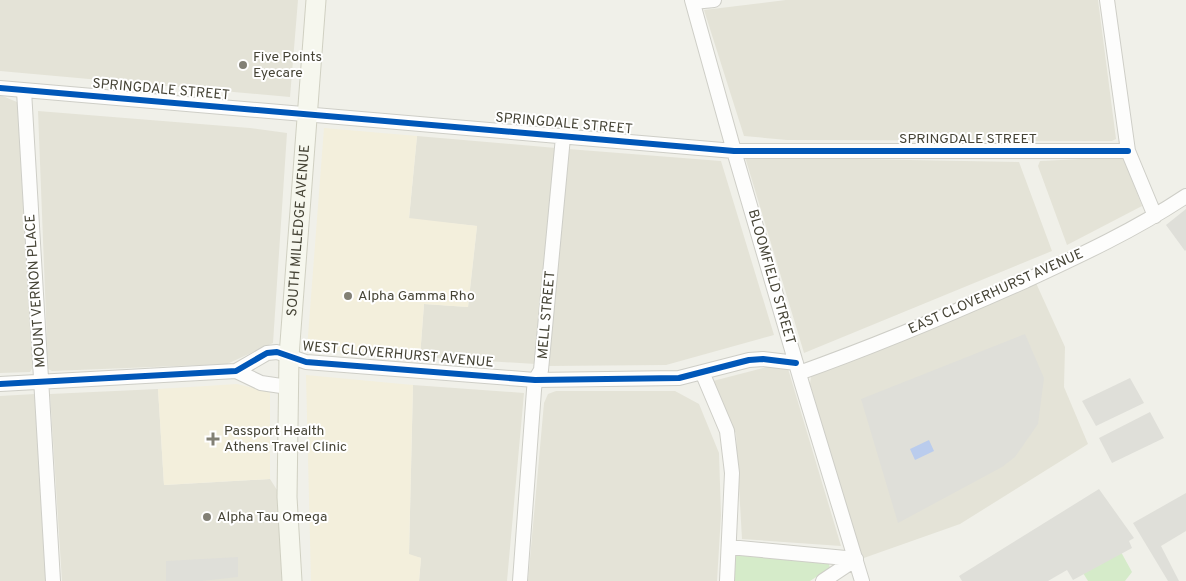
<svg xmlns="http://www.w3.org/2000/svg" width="1186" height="581" viewBox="0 0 1186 581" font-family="Overpass,sans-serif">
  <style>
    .residential { fill: #e4e3d7 }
    .commercial { fill: #f3efdc }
    .green { fill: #d5ebc9 }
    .parking { fill: #dfdfd9 }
    .water { fill: #bacced }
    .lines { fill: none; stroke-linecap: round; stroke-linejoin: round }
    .minor-casing { stroke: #cecec7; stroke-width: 16 }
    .secondary-casing { stroke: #d0d0c2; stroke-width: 21 }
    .minor { stroke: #fdfdfc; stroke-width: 14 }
    .secondary { stroke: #f6f7ee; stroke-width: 19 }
    .cycleway-casing { stroke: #fff; stroke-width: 9 }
    .cycleway { stroke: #0057b8; stroke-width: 6 }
    .poi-dot { fill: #828075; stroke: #fff; stroke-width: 2 }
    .labels { text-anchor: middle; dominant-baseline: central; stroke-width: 4; stroke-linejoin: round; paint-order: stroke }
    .poi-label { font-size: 14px; fill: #464436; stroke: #fff; text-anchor: start }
    .street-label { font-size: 14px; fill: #464436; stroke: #fff }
  </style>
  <rect width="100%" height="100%" fill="#f0f0e9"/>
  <path class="residential" d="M0 0H298L290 97 0 71Z
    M786 0H1098L1116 139 1112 141 787 140 744 136 704 10Z
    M0 95 17 102 24 109 33 367 30 372 0 373Z
    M38 111 250 128 287 133 273 343 227 364 52 371 48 369Z
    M417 136 556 148 536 364 420 357 424 304 468 307 477 226 409 219Z
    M568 149 721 161 774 335 666 365 547 366Z
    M745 157 1019 162 1052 251 804 353Z
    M1123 157 1142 206 1067 245 1038 166 1040 161Z
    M1036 283 1065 347 1064 387 1088 444 960 524 861 559 810 384 811 376 933 329Z
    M786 362 841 546 742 539 736 434 713 381Z
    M413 385 524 393 507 581H419L421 558 409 555Z
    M158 389 164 485 270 479 277 490 282 581H62L50 394Z
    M556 391H675L699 404 719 453 721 515 717 581H528L544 403 548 394Z
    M35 394 46 581H0V396Z"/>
  <path class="commercial" d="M324 128 417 136 409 218 477 226 468 307 424 304 420 357 307 349Z
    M306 375 413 385 409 554 421 558 419 581H311Z
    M237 384 270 392V479L164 485 158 389Z"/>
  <path class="green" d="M1121 552 1132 572 1125 581H1088L1083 573Z
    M738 553 829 564 830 568 810 581H733L734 558Z"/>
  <path class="parking" d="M1186 209V250L1185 251 1166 225Z
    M1025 334 1044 378 1038 424 1015 457 1002 467 898 523 861 399Z
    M1130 378 1144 403 1096 426 1082 401Z
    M1150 412 1164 438 1112 463 1099 438Z
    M1099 489 1134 538 1129 541 1132 548 1073 580 1067 570 1048 581H962L959 576Z
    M1186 493V531L1161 546 1179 581H1168L1133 523Z
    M238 557V577L202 581H166V561Z"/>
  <path class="water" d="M929 440 934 451 915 460 910 449Z"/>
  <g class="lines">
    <defs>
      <path id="minor" d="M692 0 734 151 802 384 862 581
        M1107 0 1128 151 1155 216
        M693 2 714 0
        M0 88 734 151H1128
        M24 91 53 581
        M236 371 261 383 288 387
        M702 372 727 431 732 473 727 581
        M799 373C875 346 951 314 1025 281 1081 255 1135 230 1186 196
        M0 384 236 371 267 353 277 352 306 362 535 380 679 378 749 360 763 359 796 363
        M729 547 856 559
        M520 581 534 390 535 380 541 370 563 137
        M823 581 856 559"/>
      <g id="secondary">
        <path id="s1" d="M292 581 287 497 289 356 316 0"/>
      </g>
    </defs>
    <use href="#minor" class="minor-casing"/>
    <use href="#secondary" class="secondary-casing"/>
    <use href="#minor" class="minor"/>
    <use href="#secondary" class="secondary"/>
    <defs>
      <path id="cycleway" d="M0 88 734 151H1128
        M0 384 236 371 267 353 277 352 306 362 535 380 679 378 749 360 763 359 796 363"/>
    </defs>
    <use href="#cycleway" class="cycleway-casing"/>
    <use href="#cycleway" class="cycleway"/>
  </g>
  <g class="poi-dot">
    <circle cx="243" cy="65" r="5"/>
    <circle cx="348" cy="296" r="5"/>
    <path d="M210.5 431.5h5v5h5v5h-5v5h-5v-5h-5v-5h5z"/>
    <circle cx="207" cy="517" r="5"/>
  </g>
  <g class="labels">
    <g class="poi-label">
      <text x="253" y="57">Five Points<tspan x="253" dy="16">Eyecare</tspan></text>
      <text x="358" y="296">Alpha Gamma Rho</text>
      <text x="224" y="431">Passport Health<tspan x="224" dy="16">Athens Travel Clinic</tspan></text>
      <text x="217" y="517">Alpha Tau Omega</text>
    </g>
    <g class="street-label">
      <text transform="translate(161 90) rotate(5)">SPRINGDALE STREET</text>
      <text transform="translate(564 124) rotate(5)">SPRINGDALE STREET</text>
      <text x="968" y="139">SPRINGDALE STREET</text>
      <text stroke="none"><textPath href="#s1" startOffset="351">SOUTH MILLEDGE AVENUE</textPath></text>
      <text transform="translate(771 277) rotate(74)">BLOOMFIELD STREET</text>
      <text transform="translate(36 291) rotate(-94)">MOUNT VERNON PLACE</text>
      <text transform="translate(996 292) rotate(-24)">EAST CLOVERHURST AVENUE</text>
      <text transform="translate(547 315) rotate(-85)">MELL STREET</text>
      <text transform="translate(398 355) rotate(5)">WEST CLOVERHURST AVENUE</text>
    </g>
  </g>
</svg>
